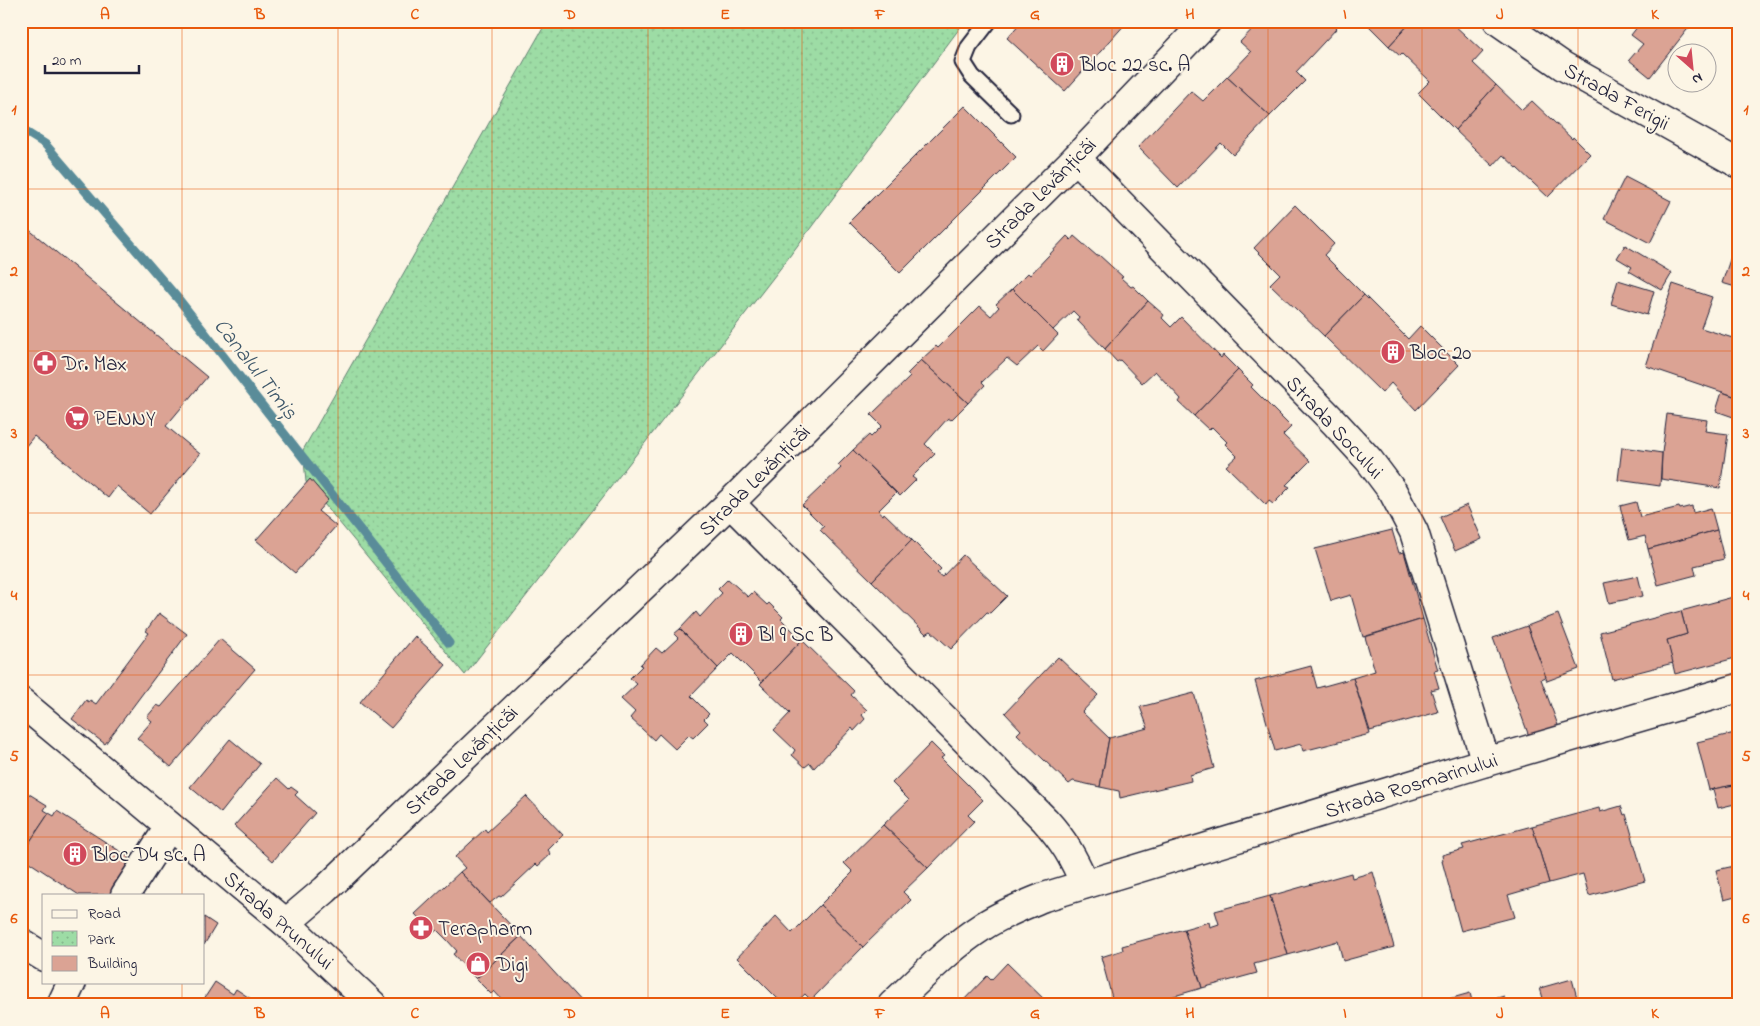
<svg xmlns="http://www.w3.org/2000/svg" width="1760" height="1026" font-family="'Indie Flower',sans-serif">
  <defs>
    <pattern id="park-dots" width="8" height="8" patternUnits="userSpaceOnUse" patternTransform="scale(1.25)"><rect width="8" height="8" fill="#9ddca5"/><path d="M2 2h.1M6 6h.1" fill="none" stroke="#87bc8f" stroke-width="1.8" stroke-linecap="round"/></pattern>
  </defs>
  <rect width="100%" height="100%" fill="#fcf5e5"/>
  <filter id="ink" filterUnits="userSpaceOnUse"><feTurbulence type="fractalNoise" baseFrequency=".02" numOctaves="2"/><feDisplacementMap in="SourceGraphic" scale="10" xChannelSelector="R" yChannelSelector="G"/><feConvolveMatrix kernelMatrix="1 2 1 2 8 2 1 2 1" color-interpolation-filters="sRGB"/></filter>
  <g filter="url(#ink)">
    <path fill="url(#park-dots)" stroke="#607f70" d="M547,21H965L783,265L465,675L306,482L303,450Z"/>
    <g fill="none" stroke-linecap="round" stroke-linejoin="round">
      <path stroke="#5a8c99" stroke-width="9" d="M21,129L45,144L180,301L449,643"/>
    </g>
    <g fill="#dba394" stroke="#22223b">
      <path d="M1022,21H1128L1065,91L1007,38Z"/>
      <path d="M1260,21H1330L1337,28L1296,72L1305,81L1270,116L1227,77L1251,52L1240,42Z"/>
      <path d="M1364,21H1412L1389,46Z"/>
      <path d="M1412,21H1450L1483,52L1473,63L1496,85L1455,130L1418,93L1430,81L1402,54L1400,56L1389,46Z"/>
      <path d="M1642,21H1694L1650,77L1629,60L1643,44L1631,35Z"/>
      <path d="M1227,77L1270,116L1233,155L1221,143L1178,188L1138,147L1191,91L1203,101Z"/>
      <path d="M1496,85L1522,110L1532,101L1572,139L1573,137L1590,154L1548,197L1503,155L1493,166L1455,130Z"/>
      <path d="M965,106L1016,157L900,273L849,222Z"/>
      <path d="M1625,177L1671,201L1650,243L1604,219Z"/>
      <path d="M1295,205L1334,244L1324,255L1364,295L1324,336L1270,284L1280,274L1254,248Z"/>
      <path d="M21,223L207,377L166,426L200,454L150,514L117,486L108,498L34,436L25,447L21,443Z"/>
      <path d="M1739,233V288L1722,283Z"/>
      <path d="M1067,236L1071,240L1074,236L1097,256L1099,255L1123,277L1121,278L1131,287L1133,286L1148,301L1105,349L1077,320L1079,317L1073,311L1053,330L1012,289L1028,273L1030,275Z"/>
      <path d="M1625,245L1672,273L1662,290L1629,271L1632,267L1617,258Z"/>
      <path d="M1618,280L1654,291L1647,315L1611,304Z"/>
      <path d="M1673,284L1712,297L1701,328L1739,340V391L1737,397L1646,366Z"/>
      <path d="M1012,289L1058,335L1043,351L1038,346L1017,366L1007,358L982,382L985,385L968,403L921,360L936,346L938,348L980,306L991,316L999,307L996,304Z"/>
      <path d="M1364,295L1408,339L1420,326L1459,365L1416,410L1391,383L1382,393L1324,336Z"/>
      <path d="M1148,301L1164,315L1162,318L1171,327L1181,317L1221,358L1223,355L1238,370L1194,416L1179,402L1181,399L1155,371L1142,383L1120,360L1117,362L1105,349Z"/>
      <path d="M921,360L968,403L951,420L948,418L925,444L935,454L912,477L916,480L900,496L853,450L869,435L871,437L882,426L871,415L910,377L907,374Z"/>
      <path d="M1238,370L1253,385L1251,387L1291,427L1283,435L1310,461L1286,485L1290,487L1273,504L1269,501L1266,505L1226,466L1237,456L1225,444L1227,442L1212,427L1209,430L1194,416Z"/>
      <path d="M1722,392L1739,398V419L1716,411Z"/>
      <path d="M1667,414L1707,420L1705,431L1728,434L1720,488L1661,479L1662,453Z"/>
      <path d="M1622,447L1662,453L1660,486L1618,480Z"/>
      <path d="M853,450L896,493L878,511L883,515L884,513L912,540L872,581L820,530L824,527L802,505L841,468L838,465Z"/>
      <path d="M310,479L328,500L318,511L336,526L295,573L256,540Z"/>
      <path d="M1636,502L1640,517L1679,507L1680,509L1692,506L1693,513L1711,508L1717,530L1648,549L1645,536L1629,540L1620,506Z"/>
      <path d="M1467,505L1482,539L1455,551L1440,517Z"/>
      <path d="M1392,530L1399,553L1404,552L1423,619L1363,637L1351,595L1331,601L1315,549Z"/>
      <path d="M1717,530L1724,559L1694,566L1696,575L1658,585L1648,549Z"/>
      <path d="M912,540L941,569L937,573L942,577L963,555L1007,596L990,613L987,612L951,649L931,631L926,634L872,581Z"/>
      <path d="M1638,576L1643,596L1609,603L1604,583Z"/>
      <path d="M728,579L748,597L753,592L767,605L769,603L783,617L781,619L802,640L762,682L733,653L718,668L680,629L696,612L700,617L722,593L718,589Z"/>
      <path d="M1733,597L1739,619V657L1675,674L1667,640L1687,634L1681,611Z"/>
      <path d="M1681,611L1687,634L1667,640L1673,663L1612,679L1600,632Z"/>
      <path d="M159,613L187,634L105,744L72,719L86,700L89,702L90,700L96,704L149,633L146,631Z"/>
      <path d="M1558,614L1579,669L1547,681L1527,626Z"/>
      <path d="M1423,619L1438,670L1434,671L1439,688L1431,690L1438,712L1370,731L1353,678L1375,671L1365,637Z"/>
      <path d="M1527,626L1546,677L1541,679L1559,728L1530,739L1493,638Z"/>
      <path d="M680,629L718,668L691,696L709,714L704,719L708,723L693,738L689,735L675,749L659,734L654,740L630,718L635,712L621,699L637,684L630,678L642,666L640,665L656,648L662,653L678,638L674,634Z"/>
      <path d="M415,636L446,665L391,728L360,702Z"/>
      <path d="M220,639L255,669L171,767L137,738L152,721L147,717L157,705L161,707Z"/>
      <path d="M802,640L854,691L851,695L867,710L862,715L865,719L854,731L852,728L814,768L810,763L805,767L792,755L795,750L774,730L790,713L760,684Z"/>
      <path d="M1058,657L1098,695L1082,712L1109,738L1100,787L1073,781L1069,784L1017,734L1021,730L1005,713Z"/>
      <path d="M1311,666L1317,688L1353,678L1370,734L1303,751L1301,744L1275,751L1255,681Z"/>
      <path d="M1194,693L1214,768L1190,775L1191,781L1120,798L1119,791L1100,787L1109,738L1148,728L1140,707Z"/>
      <path d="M1739,732V784L1709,790L1697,742Z"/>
      <path d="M230,739L260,764L221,813L190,787Z"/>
      <path d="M931,743L944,756L941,758L983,800L968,815L974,821L928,868L883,825L909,800L892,783Z"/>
      <path d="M277,778L289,789L291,787L298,792L295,795L315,813L273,861L234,826Z"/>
      <path d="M1739,784V803L1718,808L1713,789Z"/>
      <path d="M21,789L47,805L44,810L49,813L23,852L21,851Z"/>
      <path d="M526,796L563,835L548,850L551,854L538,866L536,864L501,897L499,896L490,903L460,872L465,868L455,857L485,829L487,832Z"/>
      <path d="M1621,806L1624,815L1626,814L1645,881L1589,896L1583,874L1549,883L1532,826L1599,808L1600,812Z"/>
      <path d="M57,811L129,857L126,862L132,866L113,895H79L26,860L29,856L23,852L49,813L54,816Z"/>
      <path d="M883,825L928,868L903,892L911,900L863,947L820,905L853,872L844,863Z"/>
      <path d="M1532,826L1549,883L1508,895L1515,917L1461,931L1442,861H1443L1442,855L1464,849L1462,845Z"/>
      <path d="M1739,865V896L1724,900L1716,870Z"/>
      <path d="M460,872L521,936L476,979L453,954L457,951L447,940L437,930L433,933L415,914Z"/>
      <path d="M1373,872L1394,947L1343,961L1338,941L1288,955L1270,896L1351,873L1352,878Z"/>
      <path d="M1270,896L1288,955L1254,964L1257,973L1202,988L1184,929L1209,922L1210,927L1219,924L1215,911Z"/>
      <path d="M820,905L863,947L811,1000L805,994L793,1005H784L737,958L776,916L792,933Z"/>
      <path d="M204,917L216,925L204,945Z"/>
      <path d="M1184,929L1202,988L1167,998L1169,1005H1114L1101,957L1123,950L1122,946Z"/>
      <path d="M521,936L584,1005H507L494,991L491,994L476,979Z"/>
      <path d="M1007,963L1050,1005H959L987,976L991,980Z"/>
      <path d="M1572,979L1579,1005H1545L1540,988Z"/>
      <path d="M215,982L233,994L236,989L260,1005H200Z"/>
      <path d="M1470,993L1473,1005H1427Z"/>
      <path d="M1504,996L1506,1005H1473Z"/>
    </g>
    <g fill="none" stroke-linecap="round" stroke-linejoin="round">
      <defs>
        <path id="lane" d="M989,21L969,47L963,62L972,76L1011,114"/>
        <g id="street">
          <path d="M1498,21L1563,66L1739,164"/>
          <path d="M1076,158L1336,424L1369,460L1393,492L1414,532L1486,762"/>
          <path d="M730,503L1045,820C1064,841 1073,857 1085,884"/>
          <path d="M125,895L169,827"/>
          <path d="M286,923L325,890L730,503L1076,158L1207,21"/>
          <path d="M21,943L44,957"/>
          <path d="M61,1005L72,982"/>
          <path d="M892,1005C921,978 949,948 982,927C1001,914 1023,906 1044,897L1486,762L1739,688"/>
        </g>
        <path id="secondary" d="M21,702L286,923L373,1005"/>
      </defs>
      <use href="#lane" stroke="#22223b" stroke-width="19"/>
      <use href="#street" stroke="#22223b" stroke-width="31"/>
      <use href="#secondary" stroke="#22223b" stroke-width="31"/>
      <use href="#lane" stroke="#fcf5e5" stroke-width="15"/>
      <use href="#street" stroke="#fcf5e5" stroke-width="28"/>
      <use href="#secondary" stroke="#fcf5e5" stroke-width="28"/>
    </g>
  </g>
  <path fill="none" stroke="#e8590c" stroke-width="1" stroke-opacity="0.55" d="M182,21V895M338,21V1005M492,21V1005M648,21V1005M802,21V1005M958,21V1005M1112,21V1005M1268,21V1005M1422,21V1005M1578,21V1005M21,189H1739M21,351H1739M21,513H1739M21,675H1739M21,837H1739M182,982V1005"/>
  <defs>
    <symbol id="building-disc" viewBox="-11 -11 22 22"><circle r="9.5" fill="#d1495b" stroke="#fcf5e5"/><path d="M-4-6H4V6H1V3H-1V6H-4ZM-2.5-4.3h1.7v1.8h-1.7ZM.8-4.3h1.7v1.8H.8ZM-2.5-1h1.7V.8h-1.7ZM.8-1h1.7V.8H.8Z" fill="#fff"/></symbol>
    <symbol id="pharmacy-disc" viewBox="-11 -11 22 22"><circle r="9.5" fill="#d1495b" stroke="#fcf5e5"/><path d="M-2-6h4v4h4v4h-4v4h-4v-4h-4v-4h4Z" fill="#fff"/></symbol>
    <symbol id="supermarket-disc" viewBox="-11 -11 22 22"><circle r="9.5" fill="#d1495b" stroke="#fcf5e5"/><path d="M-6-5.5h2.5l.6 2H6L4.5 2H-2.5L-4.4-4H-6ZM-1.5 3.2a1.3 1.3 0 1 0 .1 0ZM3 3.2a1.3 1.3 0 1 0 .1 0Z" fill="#fff"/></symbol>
    <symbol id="shop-disc" viewBox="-11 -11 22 22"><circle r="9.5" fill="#d1495b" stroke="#fcf5e5"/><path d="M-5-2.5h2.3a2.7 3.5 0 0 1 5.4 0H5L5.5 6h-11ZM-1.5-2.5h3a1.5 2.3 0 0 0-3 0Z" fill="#fff"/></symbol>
  </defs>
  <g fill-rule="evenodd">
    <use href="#building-disc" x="1048" y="50" width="28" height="28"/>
    <use href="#building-disc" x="1379" y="338" width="28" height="28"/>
    <use href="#pharmacy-disc" x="31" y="349" width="28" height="28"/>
    <use href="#supermarket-disc" x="63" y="404" width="28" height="28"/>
    <use href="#building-disc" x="727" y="620" width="28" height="28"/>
    <use href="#building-disc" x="61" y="840" width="28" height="28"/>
    <use href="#pharmacy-disc" x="407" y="914" width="28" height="28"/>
    <use href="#shop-disc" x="464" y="950" width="28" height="28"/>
  </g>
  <g text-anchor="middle" stroke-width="4" stroke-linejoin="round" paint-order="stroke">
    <g font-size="21" fill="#22223b" stroke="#fcf5e5" text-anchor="start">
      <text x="1080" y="71">Bloc 22 sc. A</text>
      <text x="1410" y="359">Bloc 20</text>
      <text x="62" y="370">Dr. Max</text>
      <text x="94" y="425">PENNY</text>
      <text x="758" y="641">Bl 9 Sc B</text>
      <text x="92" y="861">Bloc D4 sc. A</text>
      <text x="438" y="935">Terapharm</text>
      <text x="496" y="971">Digi</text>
    </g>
    <g font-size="21" fill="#22223b" stroke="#fcf5e5">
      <text transform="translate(1617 96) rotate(29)" y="7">Strada Ferigii</text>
      <text transform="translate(1040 193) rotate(-45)" y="7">Strada Levănțicăi</text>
      <text transform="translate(1335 427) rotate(47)" y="7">Strada Socului</text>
      <text transform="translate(754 480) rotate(-45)" y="7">Strada Levănțicăi</text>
      <text transform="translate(461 760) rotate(-44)" y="7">Strada Levănțicăi</text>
      <text transform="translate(1411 785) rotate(-17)" y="7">Strada Rosmarinului</text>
      <text transform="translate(279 920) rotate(41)" y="7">Strada Prunului</text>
    </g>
    <g font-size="22" font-style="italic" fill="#3e576a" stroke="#fcf5e5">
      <text transform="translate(257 368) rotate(52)" y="8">Canalul Timiș</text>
    </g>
  </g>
  <rect width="1760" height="1026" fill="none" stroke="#fcf5e5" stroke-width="55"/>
  <rect x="42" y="894" width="162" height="90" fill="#fcf5e5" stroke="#a5a1a1"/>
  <rect x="52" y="910" width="25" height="8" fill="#fcf5e5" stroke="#a5a1a1"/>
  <text x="88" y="918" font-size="15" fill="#22223b">Road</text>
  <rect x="52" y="931" width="25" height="15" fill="url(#park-dots)" stroke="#a5a1a1"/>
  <text x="88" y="944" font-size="15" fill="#22223b">Park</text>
  <rect x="52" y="956" width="25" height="15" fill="#dba394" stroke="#a5a1a1"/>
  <text x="88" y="968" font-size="15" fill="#22223b">Building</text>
  <g transform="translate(1692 68) rotate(153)"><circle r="24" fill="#fcf5e5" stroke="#a5a1a1"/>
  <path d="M0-4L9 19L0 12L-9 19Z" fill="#d1495b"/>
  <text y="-8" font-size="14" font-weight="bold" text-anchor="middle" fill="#22223b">N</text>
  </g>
  <path d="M45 65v8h94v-8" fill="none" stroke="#22223b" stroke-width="2.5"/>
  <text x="52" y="65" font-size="15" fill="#22223b" stroke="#fcf5e5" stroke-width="4" paint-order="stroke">20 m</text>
  <rect x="28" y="28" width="1704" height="970" fill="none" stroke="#e8590c" stroke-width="2"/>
  <g font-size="16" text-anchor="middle" font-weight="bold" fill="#e8590c">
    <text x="105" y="19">A</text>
    <text x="260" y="19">B</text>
    <text x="415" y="19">C</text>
    <text x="570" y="19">D</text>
    <text x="725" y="19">E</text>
    <text x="880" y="19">F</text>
    <text x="1035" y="19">G</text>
    <text x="1190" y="19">H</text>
    <text x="1345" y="19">I</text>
    <text x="1500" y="19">J</text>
    <text x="1655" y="19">K</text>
    <text x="14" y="114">1</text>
    <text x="1746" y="114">1</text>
    <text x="14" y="276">2</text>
    <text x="1746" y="276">2</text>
    <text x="14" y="438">3</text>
    <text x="1746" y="438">3</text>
    <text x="14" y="600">4</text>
    <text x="1746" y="600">4</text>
    <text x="14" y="761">5</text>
    <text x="1746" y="761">5</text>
    <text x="14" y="923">6</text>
    <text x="1746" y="923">6</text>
    <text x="105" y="1018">A</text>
    <text x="260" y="1018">B</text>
    <text x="415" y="1018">C</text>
    <text x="570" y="1018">D</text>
    <text x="725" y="1018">E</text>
    <text x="880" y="1018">F</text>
    <text x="1035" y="1018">G</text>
    <text x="1190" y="1018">H</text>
    <text x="1345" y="1018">I</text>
    <text x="1500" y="1018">J</text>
    <text x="1655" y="1018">K</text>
  </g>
</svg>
